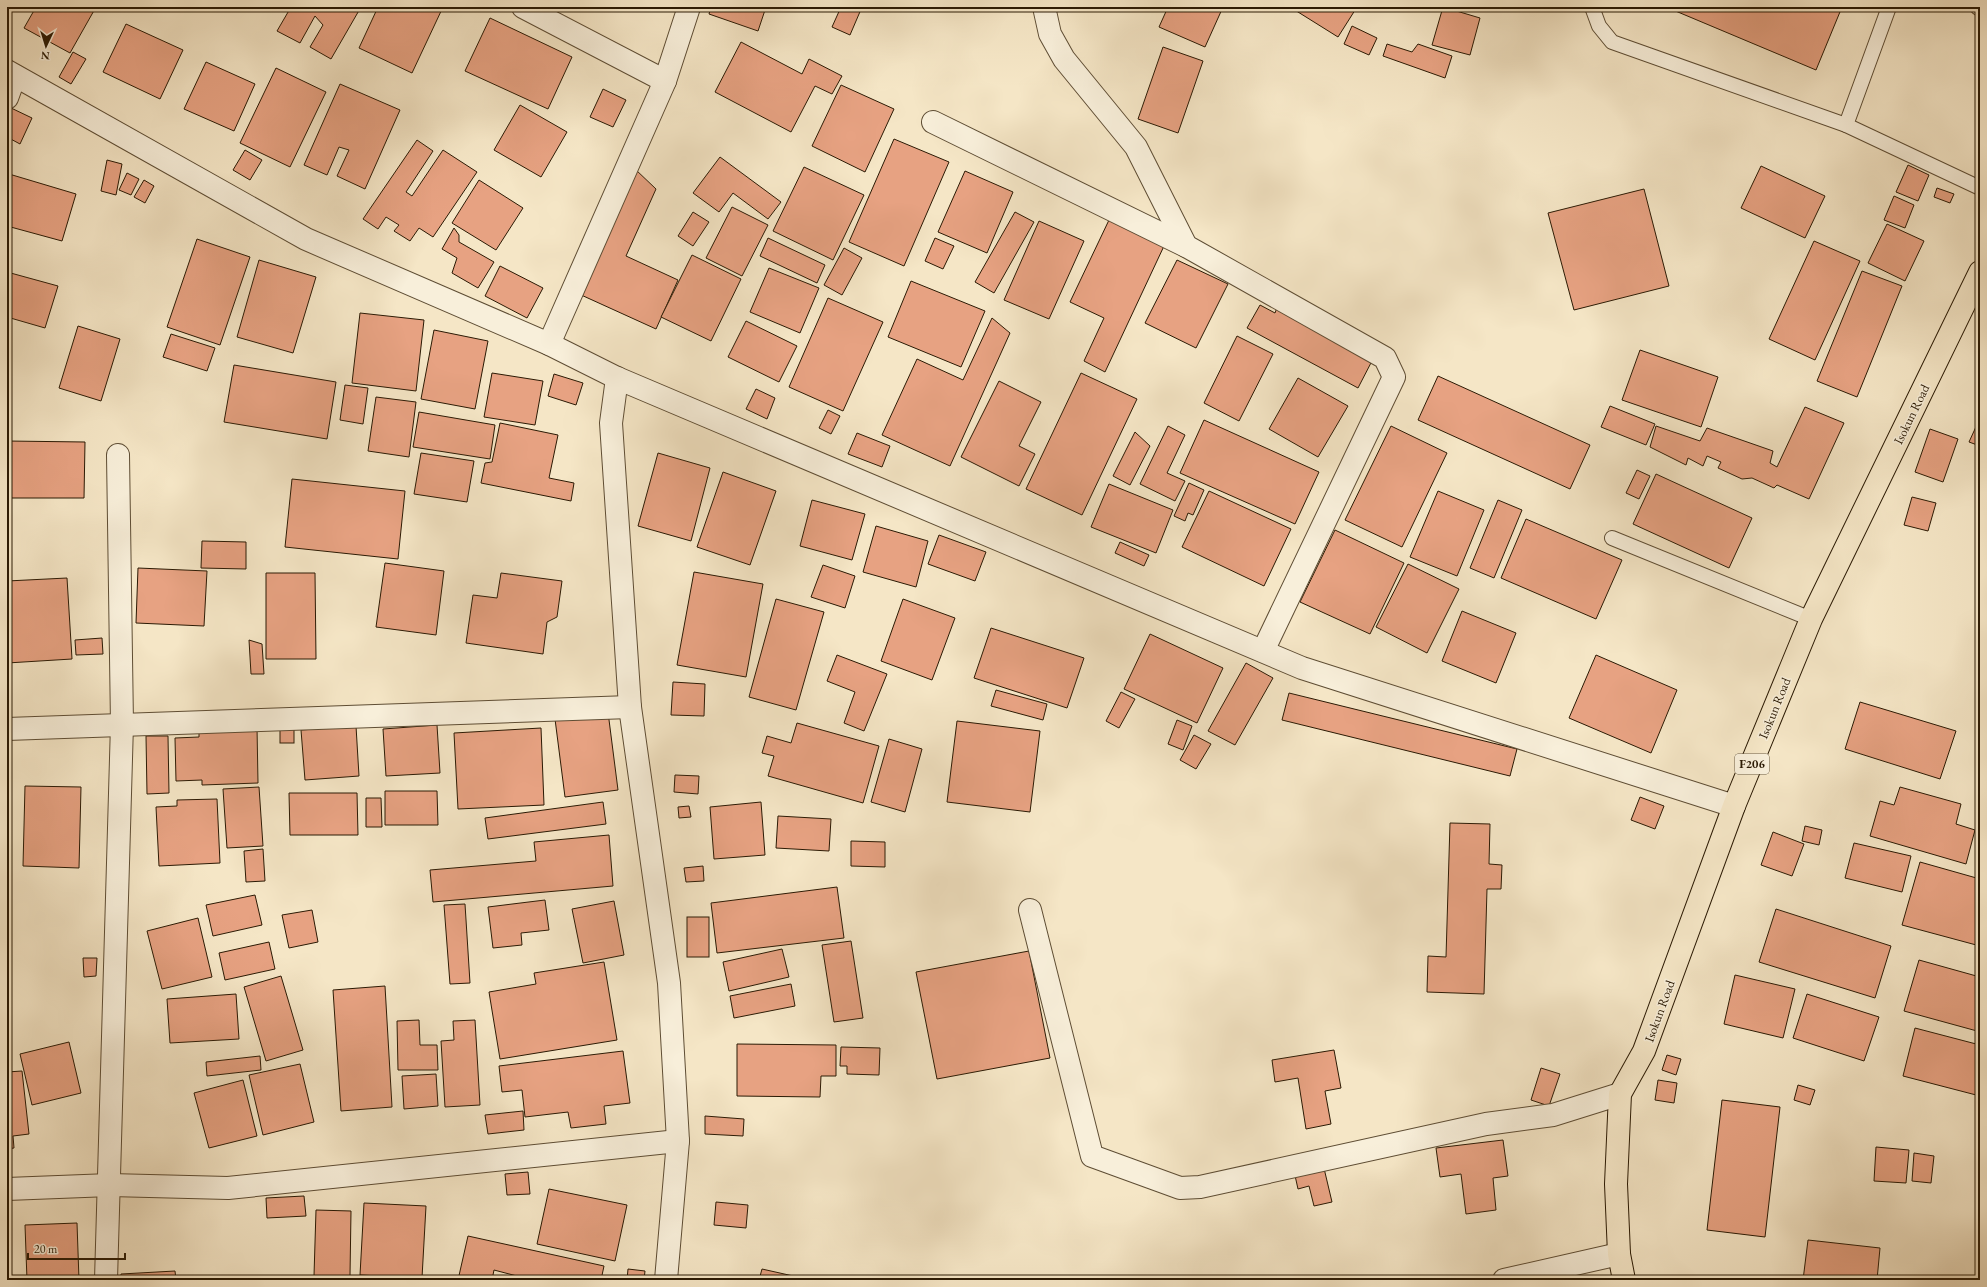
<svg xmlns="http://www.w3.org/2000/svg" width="1987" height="1287" font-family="'EB Garamond',serif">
  <rect width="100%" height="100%" fill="#f5e6c6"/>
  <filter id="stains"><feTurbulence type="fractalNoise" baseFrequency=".005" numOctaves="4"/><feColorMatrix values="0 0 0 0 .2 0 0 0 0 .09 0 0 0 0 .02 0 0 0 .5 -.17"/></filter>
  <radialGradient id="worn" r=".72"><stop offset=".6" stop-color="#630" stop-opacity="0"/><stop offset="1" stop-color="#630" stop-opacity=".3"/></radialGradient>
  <g fill="#e7a282" stroke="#2b1a04">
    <path d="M36,7H96L70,53L24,28Z"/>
    <path d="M291,7H361L331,59L310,47L323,25L315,16L300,43L277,31Z"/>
    <path d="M378,7H443L412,73L359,48Z"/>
    <path d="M711,7H766L758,31L709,14Z"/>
    <path d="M841,7H862L850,35L832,27Z"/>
    <path d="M1168,7H1223L1205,47L1159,27Z"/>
    <path d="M1290,7H1357L1338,37Z"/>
    <path d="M1443,7L1480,18L1470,55L1432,45Z"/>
    <path d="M1666,7H1842L1816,70Z"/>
    <path d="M490,18L572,57L548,109L465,71Z"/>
    <path d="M126,24L183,50L160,99L103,72Z"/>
    <path d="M1352,26L1377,38L1369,55L1344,44Z"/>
    <path d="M741,42L802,74L809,59L842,76L832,94L815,86L791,132L715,92Z"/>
    <path d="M1387,44L1412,52L1418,44L1452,56L1445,78L1383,56Z"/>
    <path d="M1163,47L1203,61L1178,133L1138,119Z"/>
    <path d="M73,52L86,59L71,84L59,77Z"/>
    <path d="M206,62L255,84L234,131L184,109Z"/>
    <path d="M276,68L326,92L290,167L240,143Z"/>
    <path d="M340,84L400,110L365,189L337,176L349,150L339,147L327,175L304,165Z"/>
    <path d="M841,85L894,109L865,172L812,146Z"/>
    <path d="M603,89L626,100L613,127L590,117Z"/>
    <path d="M520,105L567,132L541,177L494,150Z"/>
    <path d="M9,107L32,118L20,144L7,137V110Z"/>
    <path d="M894,139L949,162L904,266L849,242Z"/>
    <path d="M417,140L433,151L406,192L412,196L443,150L477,172L433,237L419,228L410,241L394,231L399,225L386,217L378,229L363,219Z"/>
    <path d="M245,150L262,160L250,180L233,170Z"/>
    <path d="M720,157L781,202L768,219L733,193L719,212L693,193Z"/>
    <path d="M107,160L122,164L116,195L101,191Z"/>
    <path d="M1908,165L1929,175L1918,201L1896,192Z"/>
    <path d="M1761,166L1825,196L1805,238L1741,208Z"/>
    <path d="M804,167L864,195L833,260L773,231Z"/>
    <path d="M635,169L656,189L626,256L678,280L656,329L579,294Z"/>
    <path d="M965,171L1013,192L987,253L938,232Z"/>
    <path d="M127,173L139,179L131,195L119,190Z"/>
    <path d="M9,174L76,194L62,241L7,226V182Z"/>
    <path d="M144,180L154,186L145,203L134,197Z"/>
    <path d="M479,180L523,208L496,250L452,223Z"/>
    <path d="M1937,188L1954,194L1950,203L1934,197Z"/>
    <path d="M1644,189L1669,286L1574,310L1548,213Z"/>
    <path d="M1894,196L1914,205L1905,228L1884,220Z"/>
    <path d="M732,207L768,225L742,276L706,258Z"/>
    <path d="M693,212L709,222L693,246L678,236Z"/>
    <path d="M1015,212L1034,222L994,293L975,282Z"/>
    <path d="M1109,220L1164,246L1105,372L1084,361L1104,318L1070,302Z"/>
    <path d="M1039,221L1084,241L1049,319L1004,300Z"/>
    <path d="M1887,224L1924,241L1905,281L1868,263Z"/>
    <path d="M454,228L459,235V242L494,262L478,288L452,273L457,258L442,249Z"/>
    <path d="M768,238L825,265L817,283L760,256Z"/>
    <path d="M935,238L954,246L943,269L925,261Z"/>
    <path d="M197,239L250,257L220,345L167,327Z"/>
    <path d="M1814,241L1860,261L1815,360L1769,339Z"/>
    <path d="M844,248L862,258L842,295L824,285Z"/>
    <path d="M692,255L741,279L711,341L661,317Z"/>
    <path d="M259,260L316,277L293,353L237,337Z"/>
    <path d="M1177,260L1228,284L1196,348L1145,323Z"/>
    <path d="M500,266L543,288L527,318L485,296Z"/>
    <path d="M769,268L819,288L800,333L750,312Z"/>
    <path d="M1862,271L1902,286L1857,397L1817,381Z"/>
    <path d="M7,272L58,286L45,328L7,317Z"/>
    <path d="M911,281L985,311L961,367L888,337Z"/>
    <path d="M828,298L883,322L843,411L789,387Z"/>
    <path d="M1260,305L1275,313L1278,305L1374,357L1358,388L1247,328Z"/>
    <path d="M360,313L424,320L416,391L352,383Z"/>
    <path d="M992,318L1010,333L950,466L882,435L917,359L963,380Z"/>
    <path d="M746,321L797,346L779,382L728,357Z"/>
    <path d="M78,326L120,339L101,401L59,388Z"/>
    <path d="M434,330L488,341L475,409L421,399Z"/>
    <path d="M171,334L215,348L207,371L163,357Z"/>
    <path d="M1237,336L1273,354L1239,421L1204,403Z"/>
    <path d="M1640,350L1718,377L1701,427L1622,400Z"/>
    <path d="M234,365L336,382L327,439L224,422Z"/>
    <path d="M492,373L543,381L535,425L484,417Z"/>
    <path d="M1081,373L1137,399L1082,515L1026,489Z"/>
    <path d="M554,374L583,383L576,405L548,396Z"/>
    <path d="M1438,376L1590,445L1570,489L1418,420Z"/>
    <path d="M1298,378L1348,406L1318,457L1269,429Z"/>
    <path d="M999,381L1041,402L1019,446L1035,454L1019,486L961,457Z"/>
    <path d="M345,385L368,388L363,424L340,420Z"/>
    <path d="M756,389L775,398L767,419L746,409Z"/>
    <path d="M376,397L416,402L409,457L368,451Z"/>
    <path d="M1610,406L1655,424L1646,445L1601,427Z"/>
    <path d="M1805,407L1844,423L1809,499L1777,485L1774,488L1752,478L1742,479L1718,468L1721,462L1707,456L1703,466L1688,458L1686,465L1650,447L1656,426L1700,441L1707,428L1773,451L1770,463L1777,467Z"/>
    <path d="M828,410L840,416L831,434L819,428Z"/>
    <path d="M419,412L495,425L490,459L413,447Z"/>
    <path d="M1980,418V446L1969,442Z"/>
    <path d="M1204,420L1319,472L1295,524L1180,473Z"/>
    <path d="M500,423L558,435L549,478L574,483L571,501L481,483L485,463L492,462Z"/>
    <path d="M1168,426L1185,435L1167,473L1185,481L1175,501L1140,484Z"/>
    <path d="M1391,426L1447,453L1402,547L1345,520Z"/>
    <path d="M1930,429L1958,439L1943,482L1915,472Z"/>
    <path d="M1135,432L1150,446L1130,485L1113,476Z"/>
    <path d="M857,433L890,446L882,467L848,454Z"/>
    <path d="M7,441L85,442L84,498H7Z"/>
    <path d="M421,453L474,461L467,502L414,494Z"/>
    <path d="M658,453L710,468L691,541L638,526Z"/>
    <path d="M1637,470L1650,476L1639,499L1626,493Z"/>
    <path d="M723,472L776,491L750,565L697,547Z"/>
    <path d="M1656,474L1752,518L1729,568L1633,524Z"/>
    <path d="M292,479L405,491L398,559L285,547Z"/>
    <path d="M1189,483L1204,490L1193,515L1188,513L1185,521L1174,516Z"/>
    <path d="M1109,484L1173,510L1156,553L1091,527Z"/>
    <path d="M1209,491L1291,529L1264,586L1182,547Z"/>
    <path d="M1438,491L1484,510L1457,576L1410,557Z"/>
    <path d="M1912,497L1936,503L1928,531L1904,525Z"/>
    <path d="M812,500L865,514L852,560L800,546Z"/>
    <path d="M1498,500L1522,510L1494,578L1470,568Z"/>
    <path d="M1526,519L1622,560L1596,619L1501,578Z"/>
    <path d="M876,526L928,541L916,587L863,572Z"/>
    <path d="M1335,530L1404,563L1370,634L1300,602Z"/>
    <path d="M939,535L986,552L975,581L928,564Z"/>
    <path d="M202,541L246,542V569L201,568Z"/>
    <path d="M1120,542L1149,555L1144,566L1115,553Z"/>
    <path d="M385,563L444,571L436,635L376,627Z"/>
    <path d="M1408,564L1459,589L1427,653L1376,627Z"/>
    <path d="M823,565L855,576L845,608L811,597Z"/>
    <path d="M138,568L207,571L204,626L136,623Z"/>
    <path d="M694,572L763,584L746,677L677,665Z"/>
    <path d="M266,573H315L316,659H266Z"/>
    <path d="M501,573L562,581L557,617L547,622L543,654L466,643L473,595L497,598Z"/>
    <path d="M67,578L72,659L7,663V581Z"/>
    <path d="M776,599L824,612L796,710L749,697Z"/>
    <path d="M903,599L955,618L932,680L881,661Z"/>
    <path d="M1462,611L1516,633L1496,683L1442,661Z"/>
    <path d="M991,628L1084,658L1067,708L974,678Z"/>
    <path d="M1150,634L1223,668L1197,723L1124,689Z"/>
    <path d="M102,638L103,654L76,655L75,640Z"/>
    <path d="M249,640L262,644L264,674H251Z"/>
    <path d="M837,655L887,674L864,731L844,723L855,692L827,681Z"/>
    <path d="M1596,655L1677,690L1651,753L1569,718Z"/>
    <path d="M1246,663L1273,678L1235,745L1208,731Z"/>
    <path d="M673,682L705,684L704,716L671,715Z"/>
    <path d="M996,690L1047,704L1043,720L991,706Z"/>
    <path d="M1121,692L1135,699L1119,728L1106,721Z"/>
    <path d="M1289,693L1517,749L1510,776L1282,720Z"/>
    <path d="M1860,702L1956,731L1940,779L1845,749Z"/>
    <path d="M608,712L618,790L565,797L555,719Z"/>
    <path d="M1177,720L1192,726L1183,750L1168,744Z"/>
    <path d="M957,721L1040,731L1030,812L947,802Z"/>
    <path d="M797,723L879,746L863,803L768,776L774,756L762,753L767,736L791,743Z"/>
    <path d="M437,725L440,773L386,776L383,729Z"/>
    <rect x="280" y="726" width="14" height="17"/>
    <path d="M356,726L359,776L305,780L301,730Z"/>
    <path d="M257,727L258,783L202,785V780L176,781L175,738L199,737V729Z"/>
    <path d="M541,728L544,805L458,809L454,733Z"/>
    <path d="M1194,735L1211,744L1196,769L1180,760Z"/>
    <path d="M146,736H168L169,793L147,794Z"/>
    <path d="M889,739L922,749L905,812L871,802Z"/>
    <path d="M675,775L699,776L698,794L674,792Z"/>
    <path d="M25,786L81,787L79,868L23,866Z"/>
    <path d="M259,787L263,846L227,848L223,789Z"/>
    <path d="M1900,787L1961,804L1956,824L1975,830L1966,864L1870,836L1880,801L1894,805Z"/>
    <path d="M385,791H437L438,825H385Z"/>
    <path d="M289,793H357L358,835H290Z"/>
    <path d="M1640,797L1664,806L1655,829L1631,820Z"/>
    <path d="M366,798H381L382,827H366Z"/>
    <path d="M217,799L220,863L159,866L156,807L177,806V800Z"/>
    <path d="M603,802L606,824L488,839L485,818Z"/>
    <path d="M761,802L765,855L714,859L710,807Z"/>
    <path d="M689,806L691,817L679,818L678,807Z"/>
    <path d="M778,816L831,819L829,851L776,848Z"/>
    <path d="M1450,823L1490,824L1489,864L1502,865L1501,889H1487L1484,994L1427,992L1428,956L1446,957Z"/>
    <path d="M1805,826L1822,830L1819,845L1802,841Z"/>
    <path d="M1773,832L1804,844L1792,876L1761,865Z"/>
    <path d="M609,835L613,886L433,902L430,870L536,861L534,842Z"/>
    <path d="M851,841L885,842V867L851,866Z"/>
    <path d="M1854,843L1911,856L1902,892L1845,878Z"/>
    <path d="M263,849L265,881L246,882L244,851Z"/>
    <path d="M1920,862L1980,879V946L1902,925Z"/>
    <path d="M703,866L704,881L686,882L684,868Z"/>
    <path d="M837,887L844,938L717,953L711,903Z"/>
    <path d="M255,895L262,925L213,936L206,905Z"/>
    <path d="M545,900L549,930L521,933L522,945L493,948L488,907Z"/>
    <path d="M614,901L624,955L583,963L572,909Z"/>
    <path d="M465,904L470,983L450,984L444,905Z"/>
    <path d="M1776,909L1891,946L1875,998L1759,962Z"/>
    <path d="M312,910L318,942L289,948L282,915Z"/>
    <rect x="687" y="917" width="22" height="40"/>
    <path d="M198,918L212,977L162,989L147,931Z"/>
    <path d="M851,941L863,1018L834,1022L822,945Z"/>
    <path d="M269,942L275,969L225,980L219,953Z"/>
    <path d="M782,949L789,977L729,991L723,962Z"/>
    <path d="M1029,951L1050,1058L937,1079L916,972Z"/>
    <path d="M83,958H97L96,976L84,977Z"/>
    <path d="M1919,960L1980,977V1022L1977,1031L1904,1011Z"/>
    <path d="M604,962L617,1040L500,1059L489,992L536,984L534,973Z"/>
    <path d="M1735,975L1795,989L1783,1038L1724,1024Z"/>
    <path d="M281,976L303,1050L266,1061L244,987Z"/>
    <path d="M791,984L795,1006L734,1018L730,996Z"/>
    <path d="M385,986L392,1107L341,1111L333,990Z"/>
    <path d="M236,994L239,1039L170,1043L167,999Z"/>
    <path d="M1807,994L1879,1017L1864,1061L1793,1038Z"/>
    <path d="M419,1020L420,1045H437L438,1070H398L397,1021Z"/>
    <path d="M475,1020L480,1105L445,1107L441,1041L454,1040L453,1021Z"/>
    <path d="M1915,1028L1980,1045V1096L1903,1076Z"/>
    <path d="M69,1042L81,1093L32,1105L20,1054Z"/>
    <path d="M737,1044L836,1045V1076H821L820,1097L737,1096Z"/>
    <path d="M841,1047L880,1048L879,1075L847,1074V1066H840Z"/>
    <path d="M1334,1050L1341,1088L1325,1091L1331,1124L1306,1129L1298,1078L1275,1082L1272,1060Z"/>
    <path d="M623,1051L630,1103L604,1106L606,1124L571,1128L568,1112L525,1117L522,1090L502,1092L499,1066Z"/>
    <path d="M1667,1055L1681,1059L1676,1075L1662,1070Z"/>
    <path d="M260,1056L261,1070L207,1076L206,1062Z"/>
    <path d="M300,1064L314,1122L263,1135L249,1075Z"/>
    <path d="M1541,1068L1560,1074L1549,1106L1531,1100Z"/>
    <path d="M22,1071L29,1134L13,1136L14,1148L7,1149V1072Z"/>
    <path d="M436,1074L438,1106L404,1109L402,1076Z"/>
    <path d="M243,1080L257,1136L209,1148L194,1093Z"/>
    <path d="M1658,1080L1677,1083L1674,1103L1655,1100Z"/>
    <path d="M1798,1085L1815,1090L1810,1105L1794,1100Z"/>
    <path d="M1722,1100L1780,1107L1765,1237L1707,1230Z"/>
    <path d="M523,1111L524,1130L488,1134L485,1115Z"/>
    <path d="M705,1116L744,1119L743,1136L705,1134Z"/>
    <path d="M1503,1140L1508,1176L1493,1178L1496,1210L1466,1214L1461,1174L1440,1177L1436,1148Z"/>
    <path d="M1876,1147L1909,1150L1906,1183L1874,1181Z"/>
    <path d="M1914,1153L1934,1156L1931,1183L1912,1181Z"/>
    <path d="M1323,1164L1332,1202L1314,1206L1309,1186L1298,1189L1294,1171Z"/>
    <path d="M528,1172L530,1194L507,1195L505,1174Z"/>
    <path d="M549,1189L627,1205L615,1261L537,1244Z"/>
    <path d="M304,1196L306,1216L267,1218L266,1198Z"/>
    <path d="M716,1202L748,1205L746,1228L714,1225Z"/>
    <path d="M364,1203L426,1206L422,1278L360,1275Z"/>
    <path d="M316,1210L351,1211L350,1276H314Z"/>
    <path d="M77,1223L79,1280H27L25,1225Z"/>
    <path d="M468,1236L604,1266L601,1280H532L494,1270L492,1280H458Z"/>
    <path d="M1808,1240L1880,1248L1877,1280H1803Z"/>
    <path d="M628,1269L645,1271L644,1280H627Z"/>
    <path d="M762,1269L811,1280H759Z"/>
    <path d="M175,1271L176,1280H121V1274Z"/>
  </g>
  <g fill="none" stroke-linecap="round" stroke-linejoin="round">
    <defs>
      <g id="service">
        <path d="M1592,7L1599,26L1612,42L1846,125L1980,188"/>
        <path d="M1977,7L1980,9"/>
        <path d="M1846,125L1889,7"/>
        <path d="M1612,538L1811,619"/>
      </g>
      <g id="minor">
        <path d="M523,7L665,81"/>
        <path d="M1044,7L1050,34L1064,59L1136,147L1186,246L1385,358L1394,377L1263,651"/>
        <path d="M7,71L306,239L549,344L617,378L1302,668L1734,806"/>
        <path d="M7,98L15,76"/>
        <path d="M933,122L1186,246"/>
        <path d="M549,344L665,81L689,7"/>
        <path d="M617,378L611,423L630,707L669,983L678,1141L666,1280"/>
        <path d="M7,729L630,707"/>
        <path d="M1030,910L1092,1156L1180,1188L1200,1187L1486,1124L1553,1115L1620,1094"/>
        <path d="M7,1189L110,1185L228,1188L678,1141"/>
        <path d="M106,1280L122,724L118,455"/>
        <path d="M1504,1280L1619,1254"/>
      </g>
      <path id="primary" d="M1624,1280L1619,1254L1616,1184L1620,1094L1644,1051L1734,806L1811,619L1980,272"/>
    </defs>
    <use href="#service" stroke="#5e4d34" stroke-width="16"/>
    <use href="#minor" stroke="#5e4d34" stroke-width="24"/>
    <use href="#primary" stroke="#2b1a04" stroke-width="24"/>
    <use href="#service" stroke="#f8efda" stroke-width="14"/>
    <use href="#minor" stroke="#f8efda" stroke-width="22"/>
    <use href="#primary" stroke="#f5e6c6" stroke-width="22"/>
  </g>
  <g text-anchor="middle" stroke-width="3" stroke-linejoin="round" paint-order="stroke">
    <rect fill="#f8efda" stroke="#685a44" stroke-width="1" x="1735" y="754" width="34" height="20" rx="3"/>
    <g font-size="12" font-weight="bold" fill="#2b1a04">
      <text x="1752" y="768">F206</text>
    </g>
    <g font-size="13" fill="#2b1a04" stroke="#f8efda">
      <text transform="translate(1911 414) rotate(-64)" y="5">Isokun Road</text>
      <text transform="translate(1774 708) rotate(-68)" y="5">Isokun Road</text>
      <text transform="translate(1659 1011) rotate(-70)" y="5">Isokun Road</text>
    </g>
  </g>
  <rect width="1987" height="1287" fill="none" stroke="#f5e6c6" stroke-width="24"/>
  <rect x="8" y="8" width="1971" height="1271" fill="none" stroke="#2b1a04" stroke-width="2"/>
  <rect x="12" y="12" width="1963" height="1263" fill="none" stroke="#2b1a04"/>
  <g transform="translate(46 46) rotate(184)" stroke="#f8efda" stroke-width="3" paint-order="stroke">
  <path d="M0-3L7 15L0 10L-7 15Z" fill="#2b1a04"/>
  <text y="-6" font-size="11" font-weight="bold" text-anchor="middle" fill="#2b1a04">N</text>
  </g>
  <path d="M28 1253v6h97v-6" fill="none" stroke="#2b1a04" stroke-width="2"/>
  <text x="34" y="1253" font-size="12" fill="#2b1a04" stroke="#f8efda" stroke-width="3" paint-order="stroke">20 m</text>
  <rect width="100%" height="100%" filter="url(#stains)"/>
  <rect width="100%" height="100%" fill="url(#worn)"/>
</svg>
